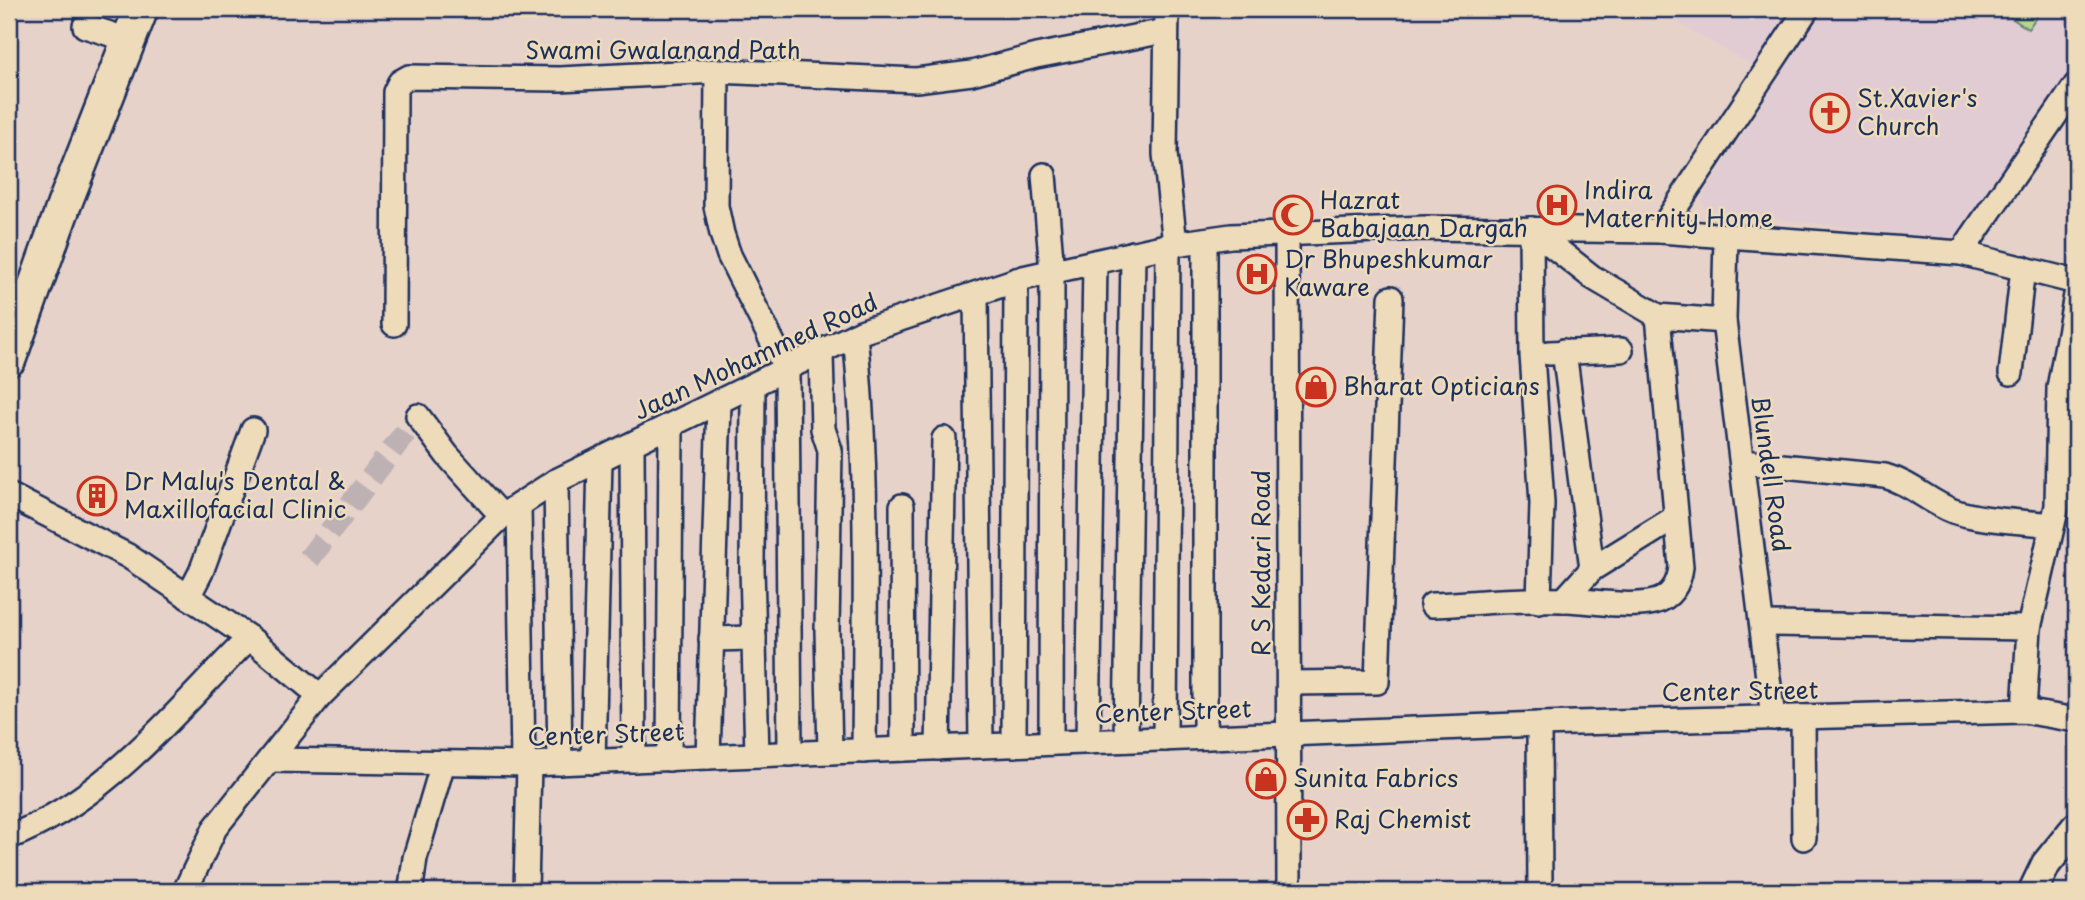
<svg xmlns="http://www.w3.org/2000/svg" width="2085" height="900" font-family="'Playpen Sans',sans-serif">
  <rect width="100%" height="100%" fill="#e6d2c9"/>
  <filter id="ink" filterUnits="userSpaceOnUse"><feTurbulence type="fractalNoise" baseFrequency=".0143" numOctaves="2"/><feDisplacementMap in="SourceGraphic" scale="14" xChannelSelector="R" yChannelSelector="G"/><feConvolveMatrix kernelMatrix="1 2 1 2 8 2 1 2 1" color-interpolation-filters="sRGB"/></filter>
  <g filter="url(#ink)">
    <g fill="#e1ccd4">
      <path d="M1653,9H1795L1756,67Z"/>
      <path d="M1823,9H2076V69L1956,241L1707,210L1701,199Z"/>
    </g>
    <path fill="#b6d68f" stroke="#688276" stroke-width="2" d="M1998,9H2042L2028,29Z"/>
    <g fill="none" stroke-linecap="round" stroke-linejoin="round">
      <path stroke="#bdb1b4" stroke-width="23" stroke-dasharray="23 11" stroke-linecap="butt" d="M309,559L418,416"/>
      <defs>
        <g id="minor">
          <path d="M1167,9L1165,154L1175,244"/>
          <path d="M85,26L129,40"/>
          <path d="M717,71L716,206L722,234L729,255L787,371L790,754"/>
          <path d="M1044,175L1052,271L1051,743"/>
          <path d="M1531,229L1532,355L1542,503L1539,601"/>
          <path d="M1531,229L1592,277L1658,316L1724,321"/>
          <path d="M1660,231L1807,9"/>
          <path d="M1287,235L1289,891"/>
          <path d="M1726,237L1724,321L1773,718"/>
          <path d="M1961,253L2076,85"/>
          <path d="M976,294L981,746"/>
          <path d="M394,324L395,92L400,82L409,77L560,79L717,71L916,80L972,73L1036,56L1165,31"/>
          <path d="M855,335C869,473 865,612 864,751"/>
          <path d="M1564,351L1592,569"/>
          <path d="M821,353L823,429L830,450L827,631L830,752"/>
          <path d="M1549,353L1621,350"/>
          <path d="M2011,373L2023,268"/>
          <path d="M753,387L752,568L757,755"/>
          <path d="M418,416L447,455L502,516"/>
          <path d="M632,445L634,760"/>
          <path d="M1742,462L1885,476C1913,484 1927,501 1953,511C1983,521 2021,521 2052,525"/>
          <path d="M556,481L560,763"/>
          <path d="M9,495L128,556L251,639L320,696"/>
          <path d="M519,505L523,764"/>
          <path d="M902,506L903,749"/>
          <path d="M188,597L201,572L253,430"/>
          <path d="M1564,600L1592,569L1676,517"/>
          <path d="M1432,605C1477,603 1523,598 1567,600C1594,601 1627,608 1654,602C1671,598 1679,584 1681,567L1658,316"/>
          <path d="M1764,624L2029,628"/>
          <path d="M711,639L754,638"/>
          <path d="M1289,683L1377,682L1391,298"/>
          <path d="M2024,711L2029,628L2057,506L2059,388L2076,295"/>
          <path d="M1803,717L1804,838"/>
          <path d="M1539,724L1540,891"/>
          <path d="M1205,737V240"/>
          <path d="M1165,739L1168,246"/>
          <path d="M1126,740L1133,253"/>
          <path d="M1088,742L1095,262"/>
          <path d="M1014,745L1016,280"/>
          <path d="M938,748L944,439"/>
          <path d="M708,757L719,403"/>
          <path d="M669,759L671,426"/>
          <path d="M270,760L529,764L1539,724L2024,711L2076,720"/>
          <path d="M593,762L600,460"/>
          <path d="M9,837C107,800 176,710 249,638"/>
          <path d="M411,887L415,858L443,763"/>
          <path d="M185,891L215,828L320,696L502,516L556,481L861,332L1023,278L1175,244L1231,236L1425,228L1660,231L1961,253L2076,282"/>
          <path d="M526,891L529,764"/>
        </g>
        <path id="tertiary" d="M2033,891L2046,864L2076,827"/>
        <path id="secondary" d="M9,359L64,205L141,9"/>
      </defs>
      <use href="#minor" stroke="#1b2f5e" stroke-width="28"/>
      <use href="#tertiary" stroke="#1b2f5e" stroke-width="33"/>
      <use href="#secondary" stroke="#1b2f5e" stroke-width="38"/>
      <use href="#minor" stroke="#eedbb9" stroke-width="23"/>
      <use href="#tertiary" stroke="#eedbb9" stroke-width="28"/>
      <use href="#secondary" stroke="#eedbb9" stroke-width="33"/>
    </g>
  </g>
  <defs>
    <symbol id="church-ring" viewBox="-11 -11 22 22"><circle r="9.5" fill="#eedbb9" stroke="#c8321e" stroke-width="1.5"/><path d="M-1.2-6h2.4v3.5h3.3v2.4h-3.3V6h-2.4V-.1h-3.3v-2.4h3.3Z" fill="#c8321e"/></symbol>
    <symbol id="hospital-ring" viewBox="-11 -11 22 22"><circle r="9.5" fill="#eedbb9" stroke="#c8321e" stroke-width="1.5"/><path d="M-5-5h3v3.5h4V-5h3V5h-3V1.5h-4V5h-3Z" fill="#c8321e"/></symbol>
    <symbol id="mosque-ring" viewBox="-11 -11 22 22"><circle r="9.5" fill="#eedbb9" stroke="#c8321e" stroke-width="1.5"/><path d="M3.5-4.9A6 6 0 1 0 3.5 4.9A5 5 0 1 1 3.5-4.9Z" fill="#c8321e"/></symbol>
    <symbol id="shop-ring" viewBox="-11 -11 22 22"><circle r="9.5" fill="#eedbb9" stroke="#c8321e" stroke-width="1.5"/><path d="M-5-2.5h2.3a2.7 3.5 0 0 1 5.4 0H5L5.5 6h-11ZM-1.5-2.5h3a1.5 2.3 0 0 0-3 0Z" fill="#c8321e"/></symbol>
    <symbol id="building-ring" viewBox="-11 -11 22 22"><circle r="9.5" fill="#eedbb9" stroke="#c8321e" stroke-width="1.5"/><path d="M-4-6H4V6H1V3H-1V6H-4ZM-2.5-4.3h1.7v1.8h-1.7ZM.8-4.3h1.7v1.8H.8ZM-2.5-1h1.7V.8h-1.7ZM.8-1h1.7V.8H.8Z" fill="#c8321e"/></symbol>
    <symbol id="pharmacy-ring" viewBox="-11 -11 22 22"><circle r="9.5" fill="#eedbb9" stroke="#c8321e" stroke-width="1.5"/><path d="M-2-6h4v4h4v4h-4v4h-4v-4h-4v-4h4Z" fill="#c8321e"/></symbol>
  </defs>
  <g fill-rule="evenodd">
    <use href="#church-ring" x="1808" y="91" width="44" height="44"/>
    <use href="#hospital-ring" x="1535" y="183" width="44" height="44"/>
    <use href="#mosque-ring" x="1271" y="193" width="44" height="44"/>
    <use href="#hospital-ring" x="1235" y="252" width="44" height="44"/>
    <use href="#shop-ring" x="1294" y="365" width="44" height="44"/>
    <use href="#building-ring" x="75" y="474" width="44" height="44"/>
    <use href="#shop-ring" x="1244" y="757" width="44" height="44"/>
    <use href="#pharmacy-ring" x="1285" y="798" width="44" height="44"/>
  </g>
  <g text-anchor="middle" stroke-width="5" stroke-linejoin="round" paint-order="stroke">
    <g font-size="24" fill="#1b2f5e" stroke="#eedbb9">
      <text x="663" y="59">Swami Gwalanand Path</text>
      <text transform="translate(756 357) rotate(-25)" y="8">Jaan Mohammed Road</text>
      <text transform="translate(1770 474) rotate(82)" y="8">Blundell Road</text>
      <text transform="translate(1262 563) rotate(-90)" y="8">R S Kedari Road</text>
      <text transform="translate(1740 692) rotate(-1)" y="8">Center Street</text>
      <text transform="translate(1173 712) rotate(-2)" y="8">Center Street</text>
      <text transform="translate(606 735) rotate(-2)" y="8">Center Street</text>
    </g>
    <g font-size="24" fill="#1b2f5e" stroke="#eedbb9" text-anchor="start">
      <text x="1857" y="107">St.Xavier's<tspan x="1857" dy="28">Church</tspan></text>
      <text x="1584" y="199">Indira<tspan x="1584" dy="28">Maternity Home</tspan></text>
      <text x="1320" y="209">Hazrat<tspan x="1320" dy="28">Babajaan Dargah</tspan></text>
      <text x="1284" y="268">Dr Bhupeshkumar<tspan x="1284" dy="28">Kaware</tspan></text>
      <text x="1343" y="395">Bharat Opticians</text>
      <text x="124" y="490">Dr Malu's Dental &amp;<tspan x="124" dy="28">Maxillofacial Clinic</tspan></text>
      <text x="1293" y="787">Sunita Fabrics</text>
      <text x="1334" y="828">Raj Chemist</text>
    </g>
  </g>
  <rect width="2085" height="900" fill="none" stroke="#eedbb9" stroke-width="35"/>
  <rect x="18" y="18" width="2050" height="865" fill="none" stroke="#1b2f5e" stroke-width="2.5" filter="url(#ink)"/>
</svg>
